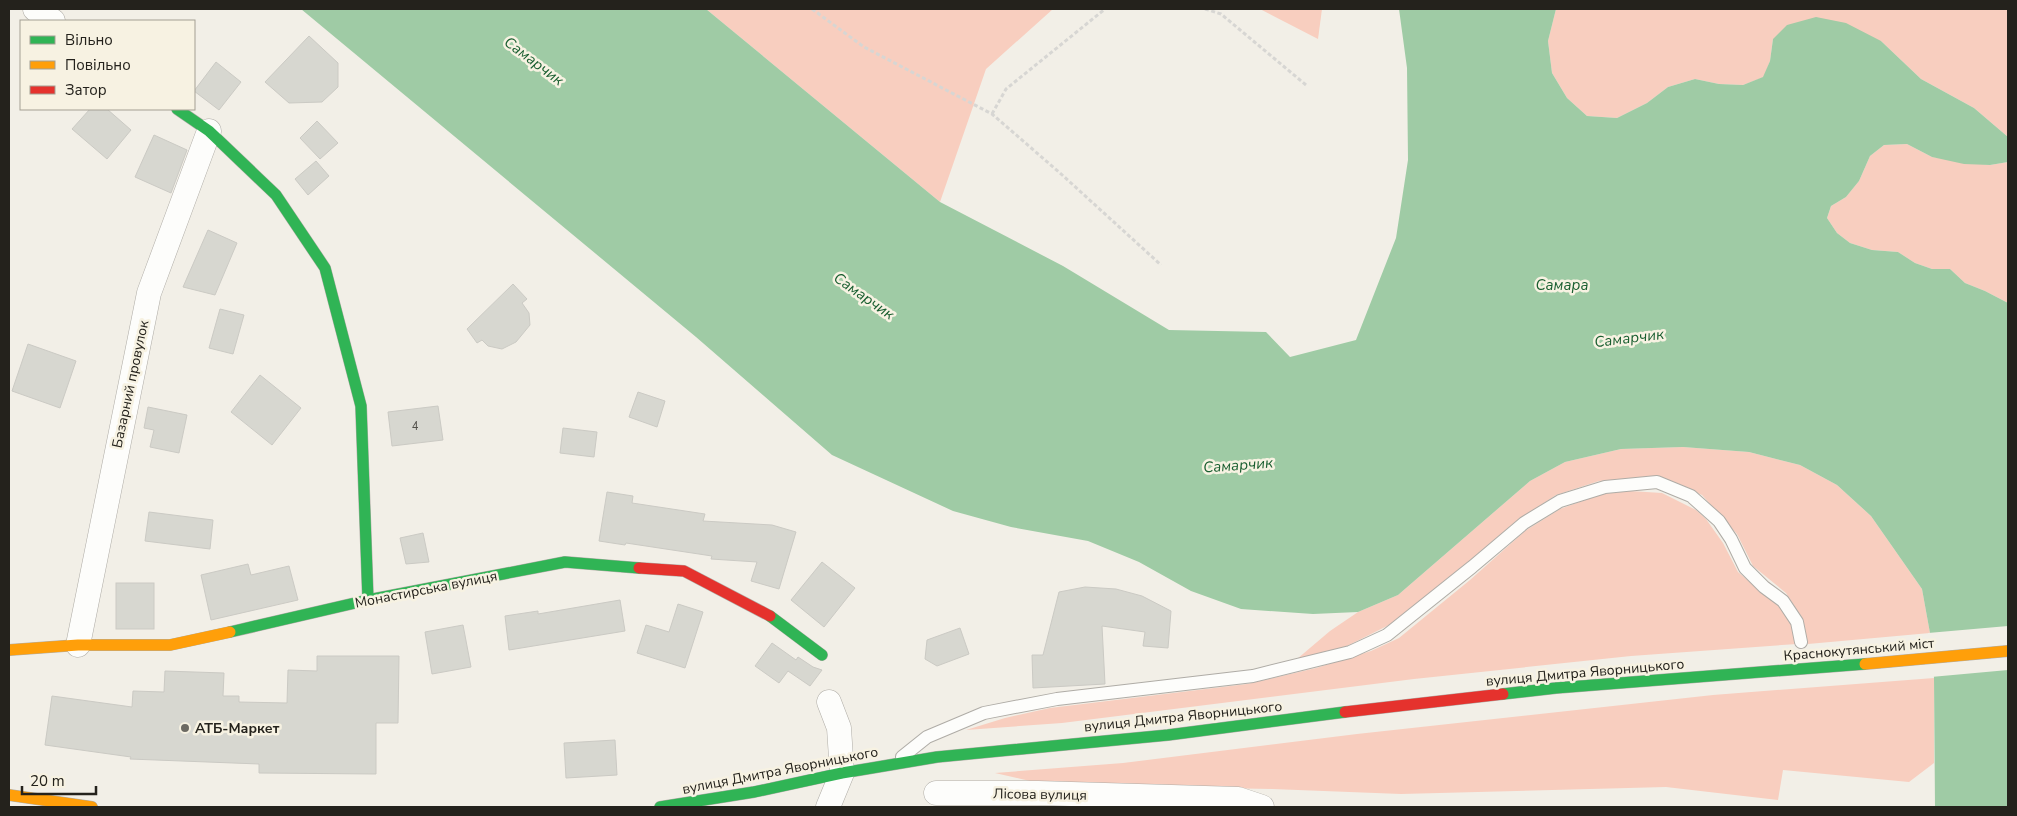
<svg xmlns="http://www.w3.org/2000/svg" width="2017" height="816" font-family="'Nunito Sans',sans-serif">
  <rect width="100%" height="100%" fill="#f2efe7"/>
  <g fill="#f8cebf">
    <path d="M706,9H1053L986,69L940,202Z"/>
    <path d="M1260,9H1322L1318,39Z"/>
    <path d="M1556,9H2008V137L1974,108L1921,79L1881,41L1773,39L1770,61L1764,77L1743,85L1719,84L1695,79L1668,87L1647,103L1617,118L1587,116L1567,98L1552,73L1548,41Z"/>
    <path d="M1907,144L1932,157L1990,165L2008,162V303L1985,291L1965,283L1950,269H1932L1915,263L1898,252L1872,250L1850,243L1837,233L1827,218L1831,206L1846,197L1859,181L1870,156L1884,145Z"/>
    <path d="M1683,447L1749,452L1800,465L1837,485L1871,516L1922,589L1930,633L1808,644L1803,619L1786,593L1753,566L1737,534L1702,495L1660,477L1599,481L1556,495L1515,522L1448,579L1391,624L1345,647L1297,659L1330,631L1358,612L1398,595L1530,481L1565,462L1621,449Z"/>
    <path d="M1630,491L1662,493L1696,510L1706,519L1723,543L1738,572L1783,610L1792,625L1797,644L1631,656L1414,679L1062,723L966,730L1005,718L1050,708L1247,684L1316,668L1371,651L1399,638L1470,580L1525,531L1560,509L1602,494Z"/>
    <path d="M1934,678V763L1909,782L1783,770L1778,800L1666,787L1401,794L1272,789L1047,785L995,773L1123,763L1357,734L1713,695Z"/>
  </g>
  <path fill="#9fcba5" d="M301,9H706L940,202L1063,266L1169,330L1266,332L1290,357L1356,340L1396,238L1408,160L1407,68L1399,9H1556L1548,41L1552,73L1567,98L1587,116L1617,118L1647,103L1668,87L1695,79L1719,84L1743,85L1763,77L1770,61L1773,39L1787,25L1816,17L1846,23L1881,41L1921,79L1974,108L2008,137V162L1990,165L1964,164L1932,157L1907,144L1884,145L1870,156L1859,181L1846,197L1831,206L1827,218L1837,233L1850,243L1872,250L1898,252L1915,263L1932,269H1950L1965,283L1985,291L2008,303V807H1935L1934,678L1930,633L1922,589L1871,516L1837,485L1800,465L1749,452L1683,447L1621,449L1565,462L1530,481L1398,595L1358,612L1313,614L1241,609L1191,591L1139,562L1088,541L1011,527L953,511L832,455L696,337Z"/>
  <path fill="#f2efe7" d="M2008,626V670L1931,677L1928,633Z"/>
  <g fill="#d7d7d0" stroke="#cbcac4">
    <path d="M309,36L338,63V87L322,102L289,103L265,82Z"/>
    <path d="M216,62L241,82L219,110L194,91Z"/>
    <path d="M90,109H107L131,130L107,159L72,129Z"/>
    <path d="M317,121L338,143L320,159L300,138Z"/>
    <path d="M154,135L187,150L171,193L135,177Z"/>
    <path d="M316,161L329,176L308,195L295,179Z"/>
    <path d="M208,230L237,243L215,295L183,287Z"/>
    <path d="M513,284L527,299L522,303L529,313L530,325L516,342L502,349L488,346L482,340L477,343L467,329Z"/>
    <path d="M220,309L244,315L233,354L209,348Z"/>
    <path d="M28,344L76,361L60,408L12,391Z"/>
    <path d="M260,375L301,408L272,445L231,412Z"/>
    <path d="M638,392L665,401L657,427L629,417Z"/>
    <path d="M438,406L443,440L392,446L388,412Z"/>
    <path d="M148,407L187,415L179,453L150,447L154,430L144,428Z"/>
    <path d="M563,428L597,432L594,457L560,453Z"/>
    <path d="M607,492L633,496L632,503L705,514L703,521L772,525L796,532L779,589L751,581L757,562L711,559L712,556L626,543L625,545L599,541Z"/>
    <path d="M149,512L213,520L210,549L145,541Z"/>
    <path d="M423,533L429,562L406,564L400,538Z"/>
    <path d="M822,562L855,588L824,627L791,600Z"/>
    <path d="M248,564L251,575L289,566L298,600L211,620L201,575Z"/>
    <rect x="116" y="583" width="38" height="46"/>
    <path d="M1085,587L1116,589L1142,596L1171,611L1168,648L1143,646L1145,632L1102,626L1105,684L1033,688L1032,655H1043L1059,592Z"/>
    <path d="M620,600L625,631L509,650L505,616L538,611V614Z"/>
    <path d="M678,604L703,612L685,668L637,653L646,625L669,632Z"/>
    <path d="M463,625L471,667L432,674L425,632Z"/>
    <path d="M960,628L969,654L937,666L925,659L927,640Z"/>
    <path d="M772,643L796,660L798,657L813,667L822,670L810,686L788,671L779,683L755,666Z"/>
    <path d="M317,656H399L398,723H376V774L259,773V764L130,759L131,757L45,745L52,696L132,707L133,691L164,692L165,671L224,673L223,696H239V702L287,703L288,670L317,671Z"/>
    <path d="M615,740L617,775L566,778L564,743Z"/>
  </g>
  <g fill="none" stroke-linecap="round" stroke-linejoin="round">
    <defs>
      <path id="lane" d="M902,757L927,737L984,713L1057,699L1253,676L1350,652L1387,635L1472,567L1524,523L1560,501L1605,487L1657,482L1691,496L1719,521L1731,539L1745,568L1764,587L1783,601L1797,622L1801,642"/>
      <g id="street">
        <path d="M35,9L53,21"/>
        <path d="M78,645L149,293L209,131"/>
        <path d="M936,793H1038L1238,799L1262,807"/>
        <path d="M828,807L842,773L839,728L829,702"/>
      </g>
      <g id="fast">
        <path d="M177,109L209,131L276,195L325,268L361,406L368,600"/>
        <path d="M770,616L822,655"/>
        <path d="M230,632L368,600L565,562L639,568"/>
        <path d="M1503,694L1556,688L1865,664"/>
        <path d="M660,807L754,792L842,773L937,757L1168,735L1345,712"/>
      </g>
      <g id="slow">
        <path d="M9,650L78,645H170L230,632"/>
        <path d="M1865,664L2008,651"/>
        <path d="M9,795L92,807"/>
      </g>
      <g id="jam">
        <path d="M639,568L684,571L770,616"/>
        <path d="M1345,712L1503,694"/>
      </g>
    </defs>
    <use href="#lane" stroke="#afaca6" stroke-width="14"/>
    <use href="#street" stroke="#afaca6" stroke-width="25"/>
    <use href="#fast" stroke="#afaca6" stroke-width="12"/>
    <use href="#slow" stroke="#afaca6" stroke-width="12"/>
    <use href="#jam" stroke="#afaca6" stroke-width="12"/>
    <g stroke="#d7d6d3" stroke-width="3" stroke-dasharray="4 2.5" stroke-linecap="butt">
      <path d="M812,9L864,47L992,114L1060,173L1161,265"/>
      <path d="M1205,9L1221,14L1306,85"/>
      <path d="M992,114L1006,89L1105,9"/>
    </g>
    <use href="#lane" stroke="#fdfdfb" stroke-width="12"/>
    <use href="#street" stroke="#fdfdfb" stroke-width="24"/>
    <use href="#fast" stroke="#30b455" stroke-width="11"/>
    <use href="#slow" stroke="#ff9f0a" stroke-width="11"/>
    <use href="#jam" stroke="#e5322d" stroke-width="11"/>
  </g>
  <circle fill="#6c6a63" stroke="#f7f2e2" stroke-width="2" cx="185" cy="728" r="5"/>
  <g text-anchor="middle" stroke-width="5" stroke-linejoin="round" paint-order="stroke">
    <g font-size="11" fill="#52504a">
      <text x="415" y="430">4</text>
    </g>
    <g font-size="14" fill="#24221c" stroke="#f7f2e2">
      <text transform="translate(130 384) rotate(-78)" y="5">Базарний провулок</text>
      <text transform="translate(426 589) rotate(-11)" y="5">Монастирська вулиця</text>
      <text transform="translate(1859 649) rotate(-5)" y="5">Краснокутянський міст</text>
      <text transform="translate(1585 672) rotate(-5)" y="5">вулиця Дмитра Яворницького</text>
      <text transform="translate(1183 716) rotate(-6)" y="5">вулиця Дмитра Яворницького</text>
      <text transform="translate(780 770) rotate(-11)" y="5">вулиця Дмитра Яворницького</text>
      <text transform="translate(1040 794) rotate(1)" y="5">Лісова вулиця</text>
    </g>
    <g font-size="14" font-weight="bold" fill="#24221c" stroke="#f7f2e2" text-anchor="start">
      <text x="195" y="733">АТБ-Маркет</text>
    </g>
    <g font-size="15" font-style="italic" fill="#185e2f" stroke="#f7f2e2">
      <text transform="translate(534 61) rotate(37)" y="5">Самарчик</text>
      <text x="1562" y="290">Самара</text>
      <text transform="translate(864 296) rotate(35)" y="5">Самарчик</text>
      <text transform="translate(1629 338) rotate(-7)" y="5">Самарчик</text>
      <text transform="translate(1238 465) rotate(-4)" y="5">Самарчик</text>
    </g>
  </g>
  <rect width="2017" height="816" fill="none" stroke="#24221c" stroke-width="20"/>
  <rect x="20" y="20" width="175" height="90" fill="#f7f2e2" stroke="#a39f93"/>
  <rect x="30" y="36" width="25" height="8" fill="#30b455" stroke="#a39f93"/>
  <text x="65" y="45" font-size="15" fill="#24221c">Вільно</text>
  <rect x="30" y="61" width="25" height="8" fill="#ff9f0a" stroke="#a39f93"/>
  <text x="65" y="70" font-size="15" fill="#24221c">Повільно</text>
  <rect x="30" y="86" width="25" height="8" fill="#e5322d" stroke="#a39f93"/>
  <text x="65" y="95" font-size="15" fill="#24221c">Затор</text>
  <path d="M22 786v8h74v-8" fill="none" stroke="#24221c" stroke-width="2.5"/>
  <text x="30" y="786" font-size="15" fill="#24221c" stroke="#f7f2e2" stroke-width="4" paint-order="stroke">20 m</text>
</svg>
